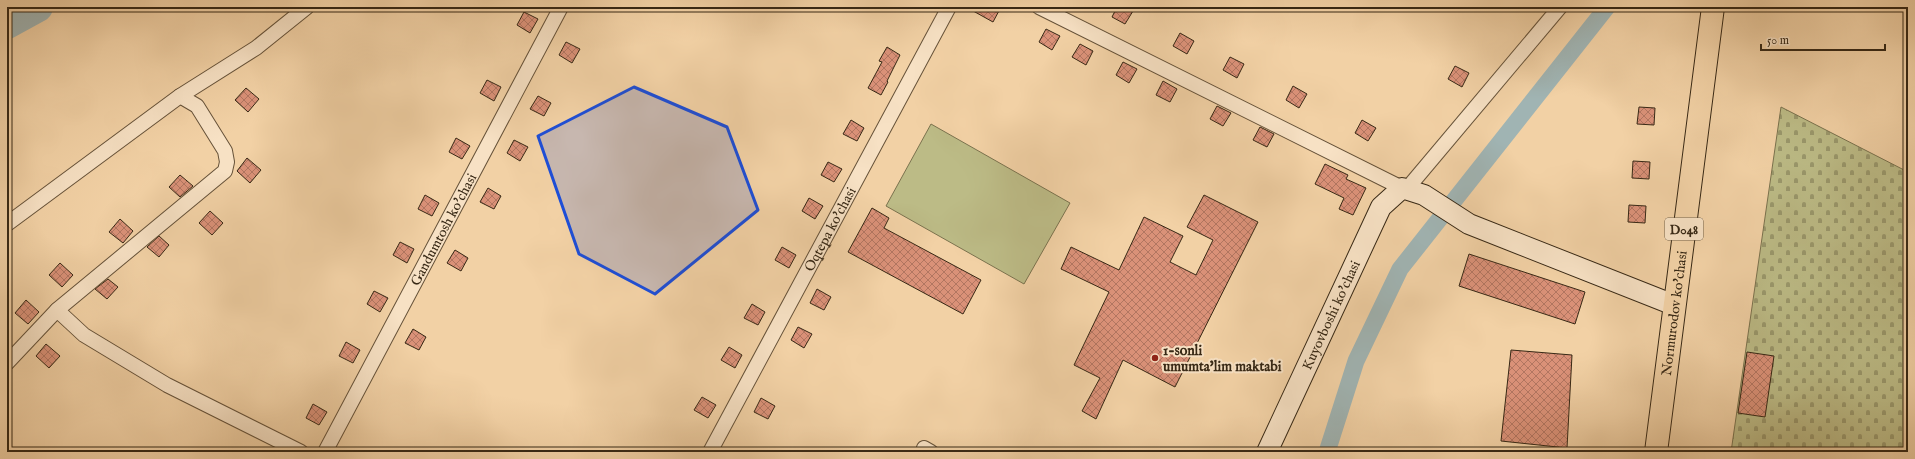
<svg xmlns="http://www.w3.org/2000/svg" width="1915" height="459" font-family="'IM FELL English',serif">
  <defs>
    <pattern id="cemetery-stones" width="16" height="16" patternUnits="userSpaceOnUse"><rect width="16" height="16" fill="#bcbb86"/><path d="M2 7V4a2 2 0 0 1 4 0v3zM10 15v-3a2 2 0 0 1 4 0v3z" fill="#9a986c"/></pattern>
    <pattern id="building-cross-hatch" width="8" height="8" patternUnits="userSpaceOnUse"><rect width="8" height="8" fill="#da9178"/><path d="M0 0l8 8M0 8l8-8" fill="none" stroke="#b27661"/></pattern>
  </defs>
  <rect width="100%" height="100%" fill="#f2d1a5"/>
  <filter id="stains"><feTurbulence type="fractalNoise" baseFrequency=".005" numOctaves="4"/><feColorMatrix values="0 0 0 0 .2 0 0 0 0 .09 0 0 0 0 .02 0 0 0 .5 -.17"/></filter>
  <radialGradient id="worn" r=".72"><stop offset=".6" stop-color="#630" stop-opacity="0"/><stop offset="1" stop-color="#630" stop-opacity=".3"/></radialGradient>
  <path fill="#bcbb86" stroke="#7a724e" d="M931,124L1070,203L1024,284L886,206Z"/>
  <path fill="url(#cemetery-stones)" stroke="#7a724e" d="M1781,107L1908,172V452H1731Z"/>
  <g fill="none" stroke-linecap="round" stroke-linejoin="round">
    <path stroke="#a0b4b3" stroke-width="17" d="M1327,452L1356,361L1400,269L1607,7"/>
    <path stroke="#a0b4b3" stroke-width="30" d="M7,24L38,7"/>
  </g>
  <g fill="url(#building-cross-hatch)" stroke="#372815">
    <path d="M966,7H1001L993,22Z"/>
    <path d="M1117,7H1126L1133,11L1125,24L1112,17Z"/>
    <path d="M524,12L538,19L530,33L517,25Z"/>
    <path d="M1046,29L1060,36L1052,50L1039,42Z"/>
    <path d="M1180,33L1194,41L1187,54L1173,46Z"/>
    <path d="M566,42L580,49L572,63L559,55Z"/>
    <path d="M1080,44L1093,51L1086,65L1072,57Z"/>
    <path d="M887,47L900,55L887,81L888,82L881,95L868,88L882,62L879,61Z"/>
    <path d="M1230,57L1244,64L1237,78L1223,70Z"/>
    <path d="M1123,62L1137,69L1129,83L1116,75Z"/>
    <path d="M1455,66L1469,73L1462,87L1448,79Z"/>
    <path d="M487,80L501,87L494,101L480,93Z"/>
    <path d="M1163,81L1177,89L1170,102L1156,95Z"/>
    <path d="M1293,86L1307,94L1299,108L1286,100Z"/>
    <path d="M246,88L259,99L248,112L235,100Z"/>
    <path d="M538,96L551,103L544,116L530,109Z"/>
    <path d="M1217,106L1231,113L1223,126L1210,119Z"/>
    <path d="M1639,107L1655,108L1654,125L1637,124Z"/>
    <path d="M851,120L864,128L857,141L843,134Z"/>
    <path d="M1362,120L1376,128L1368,141L1355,133Z"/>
    <path d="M1260,127L1274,134L1267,147L1253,140Z"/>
    <path d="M456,138L470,146L462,159L449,152Z"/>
    <path d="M514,140L528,147L520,161L507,153Z"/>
    <path d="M247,158L261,170L250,183L237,171Z"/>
    <path d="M1633,161L1650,162L1649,179L1632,178Z"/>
    <path d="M828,162L842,169L834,182L821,175Z"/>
    <path d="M1325,164L1348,175L1346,179L1366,188L1353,215L1339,209L1344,198L1315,184Z"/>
    <path d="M180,175L193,186L180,197L169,187Z"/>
    <path d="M488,188L501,196L494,209L480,202Z"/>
    <path d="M425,195L439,203L432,216L418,209Z"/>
    <path d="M1204,195L1258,222L1175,387L1123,360L1096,419L1082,411L1100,378L1074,365L1109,292L1061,269L1071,247L1119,270L1144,217L1183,236L1170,262L1196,275L1213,240L1187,227Z"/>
    <path d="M809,198L823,206L815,219L802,211Z"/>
    <path d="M1629,205L1646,206L1645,223L1628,222Z"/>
    <path d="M872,208L889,218L884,228L981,280L963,314L848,252Z"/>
    <path d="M210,211L223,223L212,235L199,223Z"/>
    <path d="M120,219L133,231L123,243L109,232Z"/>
    <path d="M159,236L169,245L159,257L147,247Z"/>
    <path d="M400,242L414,249L407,263L393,255Z"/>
    <path d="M782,247L796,255L789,268L775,260Z"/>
    <path d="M455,250L468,258L461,271L447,263Z"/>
    <path d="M1469,254L1585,292L1575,324L1459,286Z"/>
    <path d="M60,263L73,275L62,287L49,275Z"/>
    <path d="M108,279L118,287L107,299L95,289Z"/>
    <path d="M817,289L831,297L824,310L810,303Z"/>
    <path d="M374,291L388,298L380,312L367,304Z"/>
    <path d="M26,300L39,312L28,324L15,313Z"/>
    <path d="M752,304L765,312L758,325L744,318Z"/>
    <path d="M798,327L812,334L804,348L791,340Z"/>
    <path d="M413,329L426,337L419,350L405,343Z"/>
    <path d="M346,342L360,350L353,363L339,356Z"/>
    <path d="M46,344L60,356L49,368L36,356Z"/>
    <path d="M729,347L742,355L735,368L721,360Z"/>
    <path d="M1511,350L1572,355L1567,448L1501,441Z"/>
    <path d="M1747,352L1774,356L1765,417L1738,413Z"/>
    <path d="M702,397L716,405L708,418L694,410Z"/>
    <path d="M761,398L775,406L768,419L754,412Z"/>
    <path d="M313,404L327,412L319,425L306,418Z"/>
  </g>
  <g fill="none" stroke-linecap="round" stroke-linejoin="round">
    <defs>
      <g id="street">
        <path d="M1039,7L1402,188"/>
        <path d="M1406,190L1560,7"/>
        <path d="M7,224L180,96L256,48L307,7"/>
        <path d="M57,310L225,171L227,162L225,151L197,106L180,96"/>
        <path d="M7,363L57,310L84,335L167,385L301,452"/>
        <path d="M924,448L931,452"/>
        <path id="s1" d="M325,452L561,7"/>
        <path id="s2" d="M710,452L949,7"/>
      </g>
      <g id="secondary">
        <path id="s3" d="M1267,452L1381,207L1402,188L1424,195L1469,224L1674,305"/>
      </g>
      <g id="primary">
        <path id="s4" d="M1656,452L1713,7"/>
      </g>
    </defs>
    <use href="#street" stroke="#665239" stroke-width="16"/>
    <use href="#secondary" stroke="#372815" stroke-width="22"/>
    <use href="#primary" stroke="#372815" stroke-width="24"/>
    <use href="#street" stroke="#f7e1c4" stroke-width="14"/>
    <use href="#secondary" stroke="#f7e1c4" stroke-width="20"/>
    <use href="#primary" stroke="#f2d1a5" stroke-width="22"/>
  </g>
  <path fill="#1d4ed8" fill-opacity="0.2" stroke="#1d4ed8" stroke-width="3" stroke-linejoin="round" d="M634,87L727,127L758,210L655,294L579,254L538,136Z"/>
  <circle fill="#8f2418" stroke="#f7e1c4" stroke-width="1.5" cx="1155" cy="358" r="4"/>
  <g text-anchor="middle" stroke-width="4" stroke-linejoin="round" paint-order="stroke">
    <rect fill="#f7e1c4" stroke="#71604a" stroke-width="1" x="1665" y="218" width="38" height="22" rx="3"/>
    <g font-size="13" font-weight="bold" fill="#372815">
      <text x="1684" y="234">D048</text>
    </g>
    <g font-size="14" fill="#372815" stroke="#f7e1c4">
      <text dy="5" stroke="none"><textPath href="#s1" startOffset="252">Gandumtosh ko'chasi</textPath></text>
      <text dy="5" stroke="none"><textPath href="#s2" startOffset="253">Oqtepa ko'chasi</textPath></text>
      <text dy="5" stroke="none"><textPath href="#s4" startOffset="140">Normurodov ko'chasi</textPath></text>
      <text dy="5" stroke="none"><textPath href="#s3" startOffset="151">Kuyovboshi ko'chasi</textPath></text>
    </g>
    <g font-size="14" font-weight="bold" fill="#372815" stroke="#f7e1c4" text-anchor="start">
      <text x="1163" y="355">1-sonli<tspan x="1163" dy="16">umumta'lim maktabi</tspan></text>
    </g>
  </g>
  <rect width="1915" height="459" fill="none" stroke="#f2d1a5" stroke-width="24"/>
  <rect x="8" y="8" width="1899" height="443" fill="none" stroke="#372815" stroke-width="2"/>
  <rect x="12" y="12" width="1891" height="435" fill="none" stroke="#372815"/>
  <path d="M1761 44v6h124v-6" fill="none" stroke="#372815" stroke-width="2"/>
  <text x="1767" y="44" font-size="12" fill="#372815" stroke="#f7e1c4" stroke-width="3" paint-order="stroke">50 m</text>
  <rect width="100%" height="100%" filter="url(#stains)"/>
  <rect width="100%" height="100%" fill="url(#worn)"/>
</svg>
